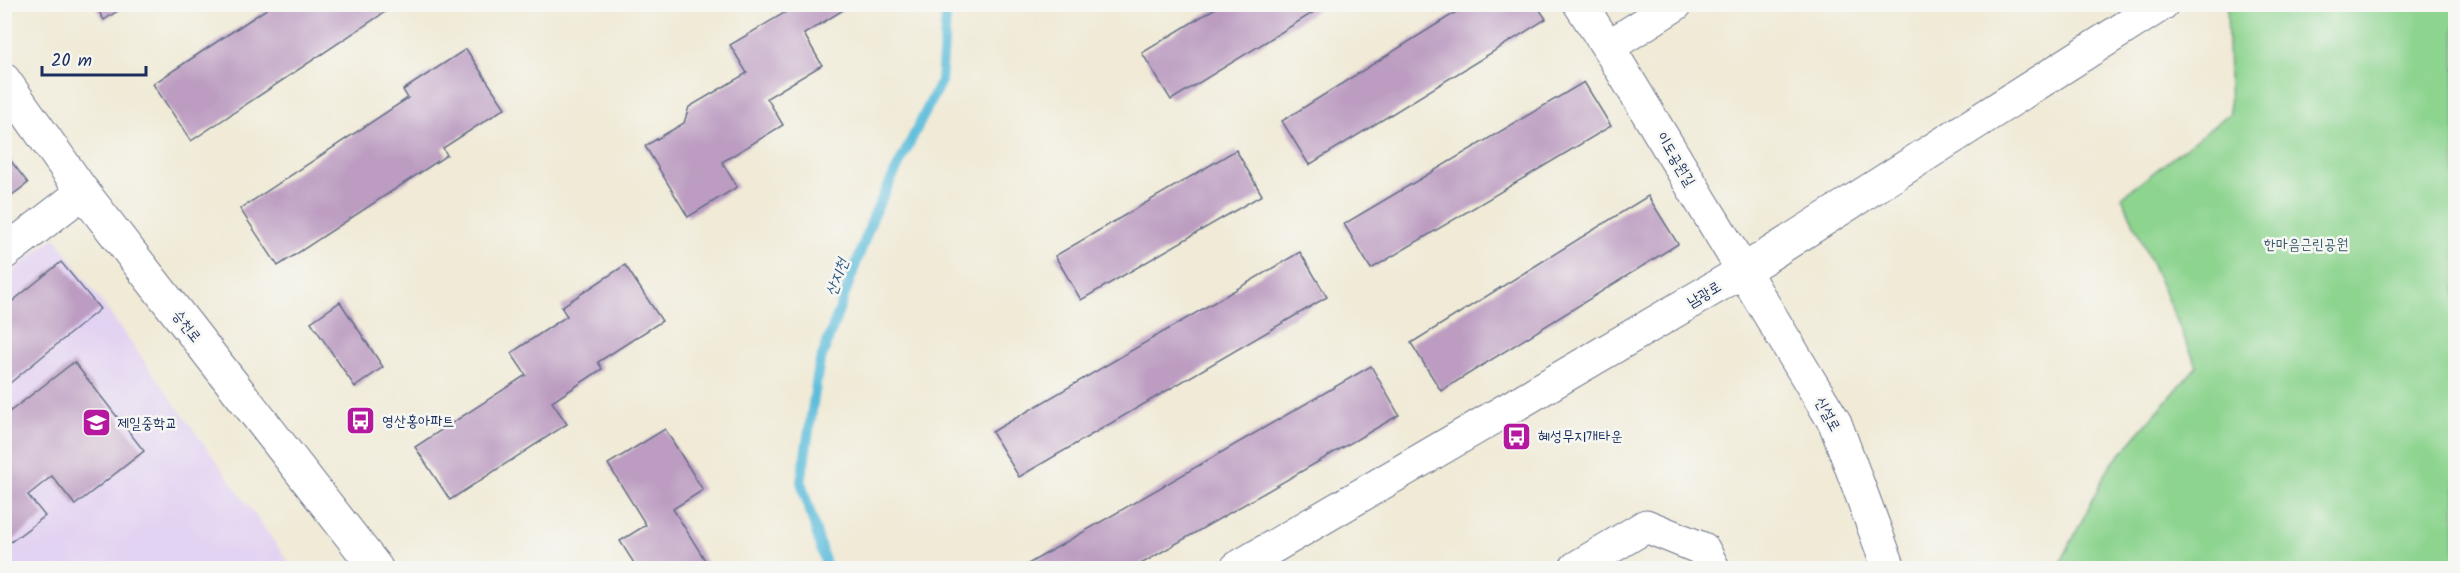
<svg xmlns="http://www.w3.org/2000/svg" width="2460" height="573" font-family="Kalam,'Poor Story',sans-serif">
  <rect width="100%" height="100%" fill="#f6f6f2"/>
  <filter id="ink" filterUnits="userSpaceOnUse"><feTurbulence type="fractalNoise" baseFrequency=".0167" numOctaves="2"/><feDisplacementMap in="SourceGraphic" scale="12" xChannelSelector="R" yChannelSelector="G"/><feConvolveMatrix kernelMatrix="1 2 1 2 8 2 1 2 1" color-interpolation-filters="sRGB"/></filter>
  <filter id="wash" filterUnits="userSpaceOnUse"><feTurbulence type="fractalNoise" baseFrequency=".008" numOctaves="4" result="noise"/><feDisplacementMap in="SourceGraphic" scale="24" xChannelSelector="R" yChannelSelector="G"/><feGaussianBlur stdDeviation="1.35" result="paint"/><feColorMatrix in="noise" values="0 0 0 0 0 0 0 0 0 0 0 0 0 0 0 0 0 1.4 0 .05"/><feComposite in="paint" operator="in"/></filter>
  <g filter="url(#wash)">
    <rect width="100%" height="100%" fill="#f0ead6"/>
    <path fill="#e3d3f2" d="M55,237L293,568H5V277Z"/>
    <path fill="#8dd48f" stroke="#548276" stroke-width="1.5" d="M2229,4L2455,5V568H2058L2109,467L2197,366L2122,197L2230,113L2227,6Z"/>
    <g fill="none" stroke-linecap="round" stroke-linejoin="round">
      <path stroke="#5dbddb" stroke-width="10" d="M827,568L801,482L819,365L875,212L941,81L947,4"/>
    </g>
    <g id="blocks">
      <g fill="#bc9cc1">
        <path d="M94,4H128L104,20Z"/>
        <path d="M274,4H397L191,141L153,84Z"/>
        <path d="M788,4H853L804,34L822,65L767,98L783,125L722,162L737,187L688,217L645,146L684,123L689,107L747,73L730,45L791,9Z"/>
        <path d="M1222,4H1327L1171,100L1142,53Z"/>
        <path d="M1469,4H1536L1546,19L1309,165L1282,121Z"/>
        <path d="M466,49L505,108L443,148L447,155L278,266L240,209L408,98L403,90Z"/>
        <path d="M1584,82L1611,126L1371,269L1344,224Z"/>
        <path d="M1236,150L1262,195L1081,300L1055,256Z"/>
        <path d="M4,152L28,183L4,201Z"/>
        <path d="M1648,196L1678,244L1441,391L1411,343Z"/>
        <path d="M1300,252L1327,297L1019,477L992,432Z"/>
        <path d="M61,262L100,309L4,388V308Z"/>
        <path d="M625,265L662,321L598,362L602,369L552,402L567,424L450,500L415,447L526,375L511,353L567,316L561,307Z"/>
        <path d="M340,302L383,367L355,387L311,322Z"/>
        <path d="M74,362L144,451L75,505L52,476L28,495L45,516L4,547V416Z"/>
        <path d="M1371,366L1399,415L1134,568H1021Z"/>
        <path d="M665,429L703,490L673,509L710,568H637L620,541L646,525L608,464Z"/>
      </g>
    </g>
  </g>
  <g filter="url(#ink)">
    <use href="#blocks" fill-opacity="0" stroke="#667088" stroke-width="1.5"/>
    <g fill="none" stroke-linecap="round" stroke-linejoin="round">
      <defs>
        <g id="minor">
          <path d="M1580,4L1608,47L1835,423L1889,568"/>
          <path d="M1608,47L1676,4"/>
          <path d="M4,253L83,192"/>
          <path d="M1576,568L1646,526L1703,549L1713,568"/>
        </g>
        <g id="major">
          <path d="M4,80L83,192L376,568"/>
          <path d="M1237,568L1743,271L2162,4"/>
        </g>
      </defs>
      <use href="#minor" stroke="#667088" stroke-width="35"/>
      <use href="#major" stroke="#667088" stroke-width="35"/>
      <use href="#minor" stroke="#fff" stroke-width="33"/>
      <use href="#major" stroke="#fff" stroke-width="33"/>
    </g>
  </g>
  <defs>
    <symbol id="bus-square" viewBox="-11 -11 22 22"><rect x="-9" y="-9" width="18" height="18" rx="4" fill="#b5179e" stroke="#f6f6f2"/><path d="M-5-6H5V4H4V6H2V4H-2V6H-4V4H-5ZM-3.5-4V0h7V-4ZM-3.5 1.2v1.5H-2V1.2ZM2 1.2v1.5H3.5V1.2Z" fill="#fff"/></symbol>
    <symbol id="school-square" viewBox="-11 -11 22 22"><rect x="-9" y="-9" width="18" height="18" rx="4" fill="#b5179e" stroke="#f6f6f2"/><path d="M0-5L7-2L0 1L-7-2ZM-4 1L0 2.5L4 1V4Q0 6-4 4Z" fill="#fff"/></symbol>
  </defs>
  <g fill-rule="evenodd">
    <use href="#bus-square" x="344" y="404" width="33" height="33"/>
    <use href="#school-square" x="80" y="406" width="33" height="33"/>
    <use href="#bus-square" x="1500" y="420" width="33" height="33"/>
  </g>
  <g text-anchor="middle" stroke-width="5" stroke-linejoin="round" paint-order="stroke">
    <g font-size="15" fill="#1b2f5e" stroke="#f6f6f2">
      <text transform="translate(1676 159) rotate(59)" y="5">이도공원길</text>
      <text transform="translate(1704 294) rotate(-31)" y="5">남광로</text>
      <text transform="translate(187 326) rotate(52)" y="5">승천로</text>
      <text transform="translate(1828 414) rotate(62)" y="5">신설로</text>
    </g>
    <g font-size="15" fill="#38586a" stroke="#f6f6f2">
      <text x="2306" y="249">한마음근린공원</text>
    </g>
    <g font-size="15" fill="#1b2f5e" stroke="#f6f6f2" text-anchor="start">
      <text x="382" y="426">영산홍아파트</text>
      <text x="117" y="428">제일중학교</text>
      <text x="1538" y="441">혜성무지개타운</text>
    </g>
    <g font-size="16" font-style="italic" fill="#2f5a84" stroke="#f6f6f2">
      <text transform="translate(836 277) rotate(-70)" y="6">산지천</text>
    </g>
  </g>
  <rect width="2460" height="573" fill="none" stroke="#f6f6f2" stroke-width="24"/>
  <path d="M42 66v9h104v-9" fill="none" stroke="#1b2f5e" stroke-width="3"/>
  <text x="51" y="66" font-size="18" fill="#1b2f5e" stroke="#f6f6f2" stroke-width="4.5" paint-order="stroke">20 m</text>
</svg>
